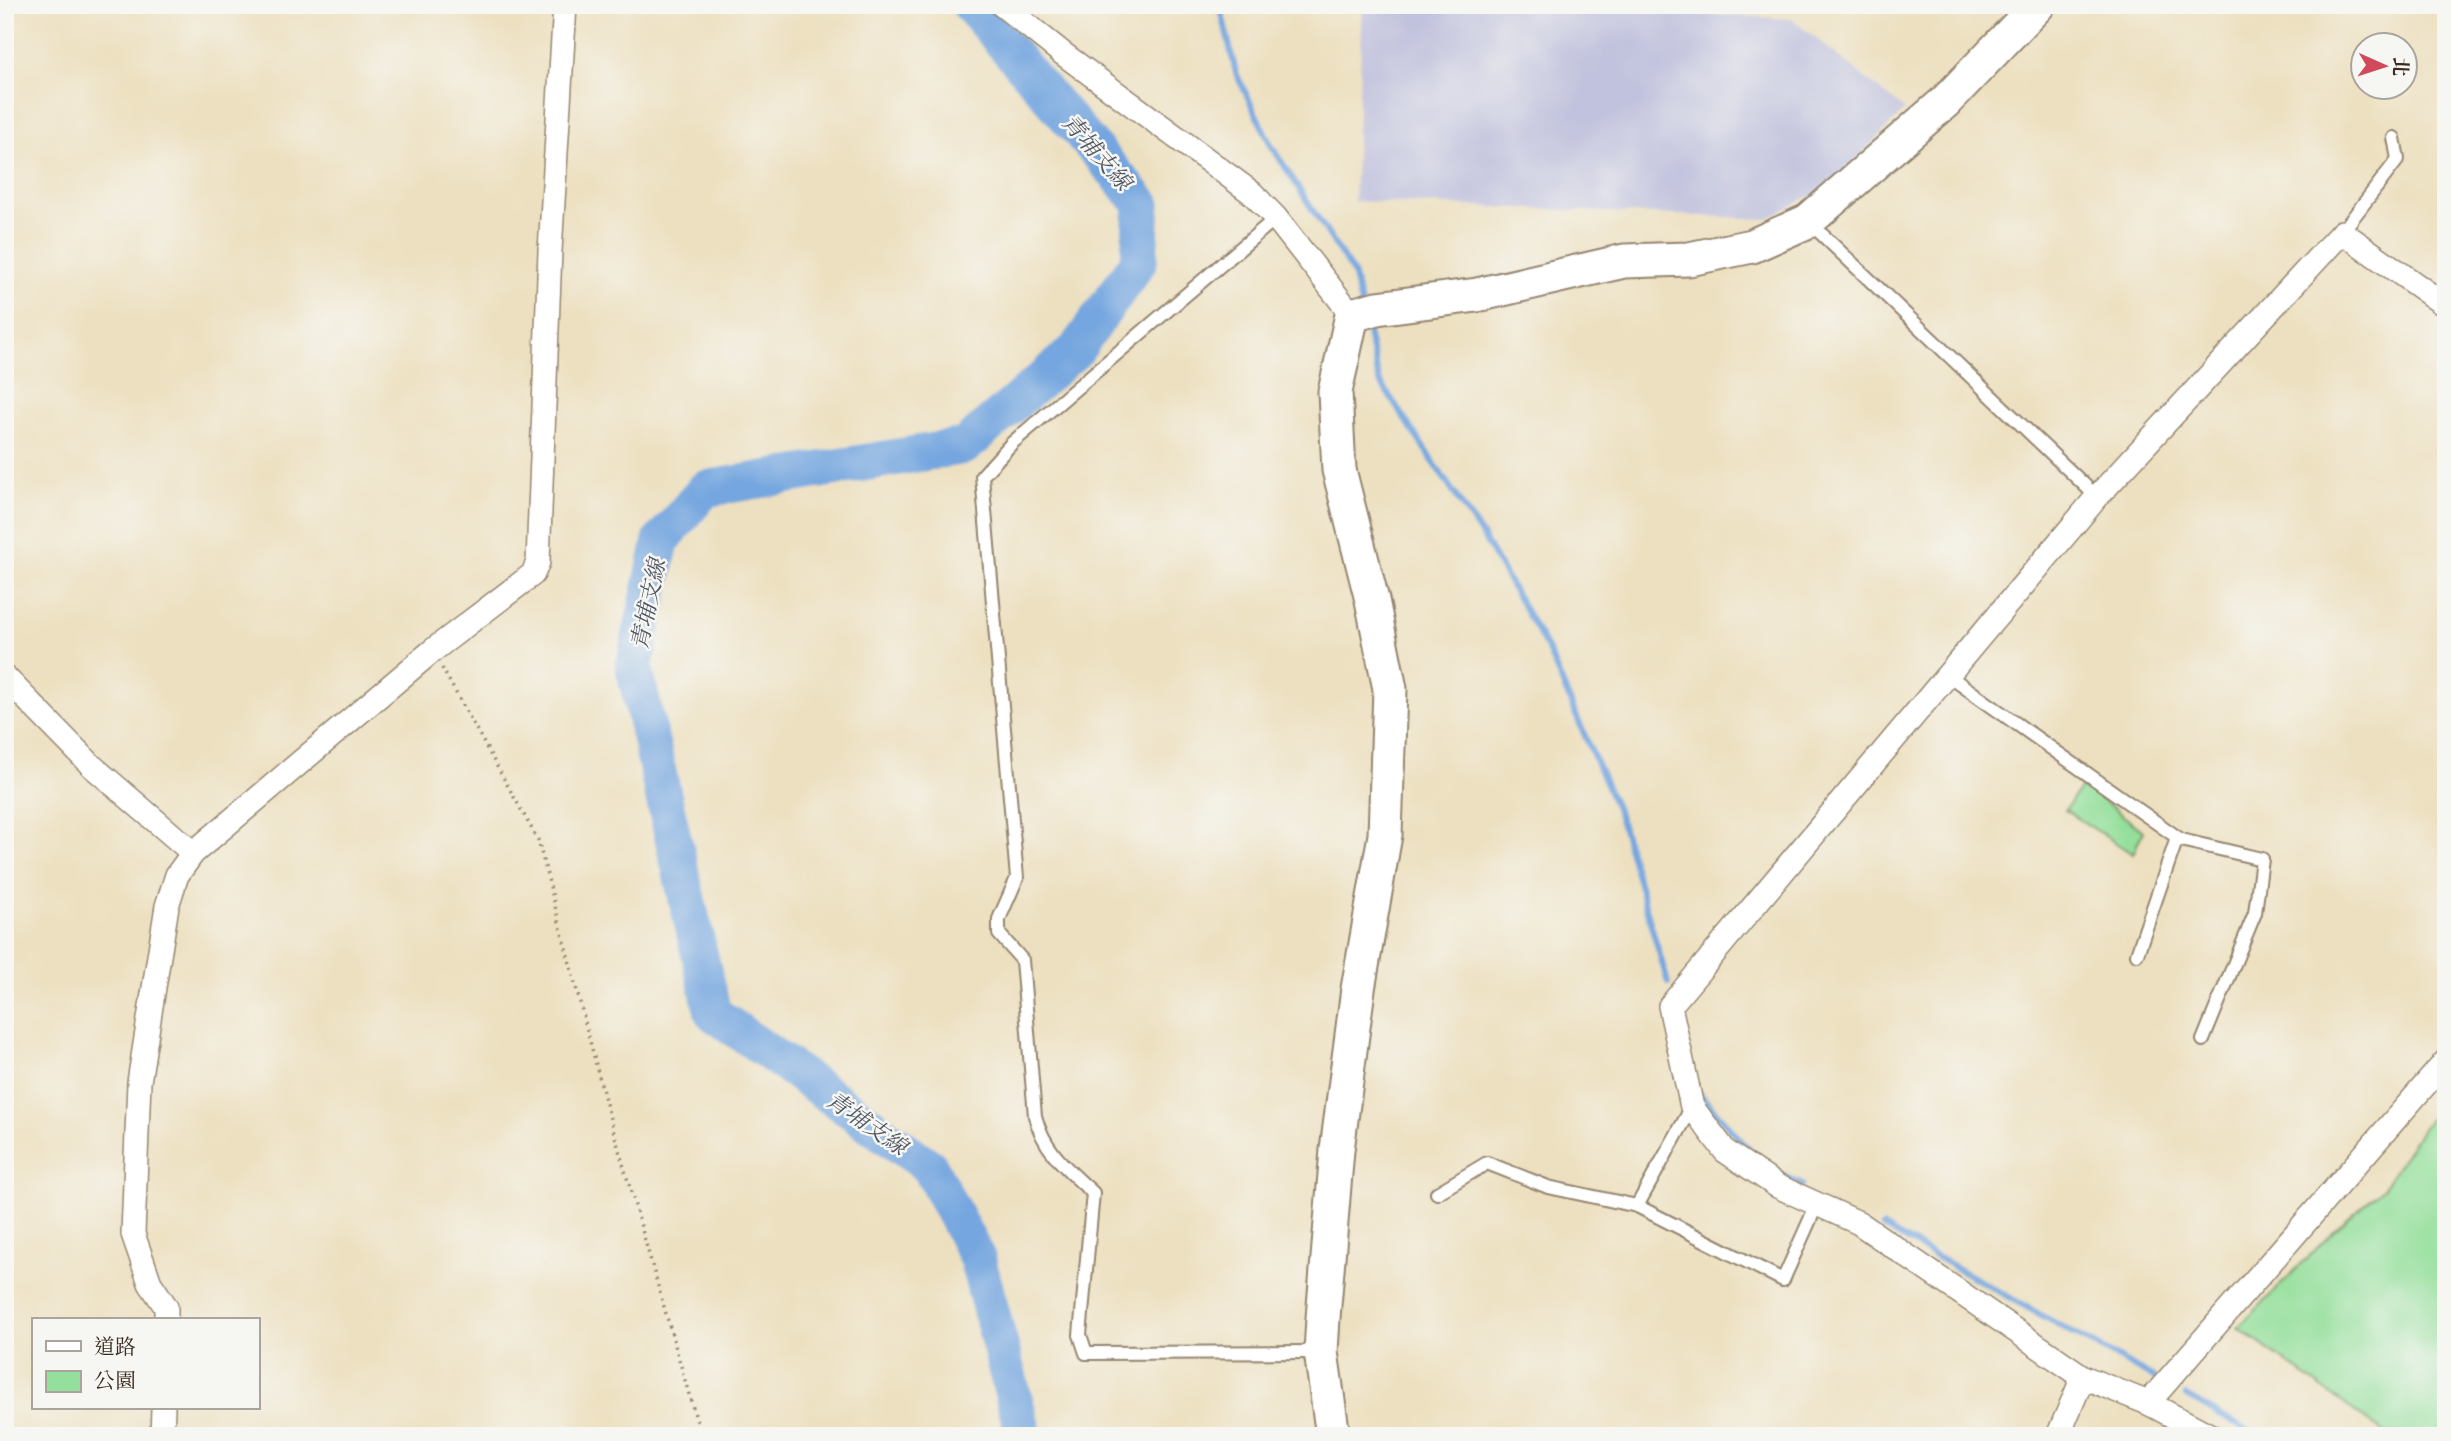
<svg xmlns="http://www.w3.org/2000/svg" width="2451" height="1441" font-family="'Old Standard TT','Noto Serif TC',serif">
  <rect width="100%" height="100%" fill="#f6f6f2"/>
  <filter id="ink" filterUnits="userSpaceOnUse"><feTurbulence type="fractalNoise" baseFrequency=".0143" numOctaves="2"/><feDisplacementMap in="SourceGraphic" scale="14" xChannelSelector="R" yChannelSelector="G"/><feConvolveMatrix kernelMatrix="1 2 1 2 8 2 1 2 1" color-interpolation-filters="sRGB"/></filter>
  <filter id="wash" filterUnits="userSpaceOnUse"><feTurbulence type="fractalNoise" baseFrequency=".00686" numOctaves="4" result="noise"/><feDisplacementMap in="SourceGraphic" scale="28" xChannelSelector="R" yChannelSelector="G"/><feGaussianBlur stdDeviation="1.57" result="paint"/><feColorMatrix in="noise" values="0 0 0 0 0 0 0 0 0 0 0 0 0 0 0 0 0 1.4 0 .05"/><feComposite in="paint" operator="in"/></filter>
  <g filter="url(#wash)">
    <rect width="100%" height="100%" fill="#ede0c0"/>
    <path fill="#c1c2dd" d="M1363,5H1530L1792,19L1905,110L1831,185L1767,219L1354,201Z"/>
    <g fill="#94df9b" stroke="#68845c" stroke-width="2">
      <path d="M2083,785L2143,831L2133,854L2065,810Z"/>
      <path d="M2446,1092V1436H2389L2238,1328L2335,1230L2384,1187Z"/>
    </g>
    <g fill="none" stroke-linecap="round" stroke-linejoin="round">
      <g stroke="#74a6df" stroke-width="6">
        <path d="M1220,5L1236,73L1271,145L1353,273L1361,304"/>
        <path d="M1365,321L1379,380L1483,537L1548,650L1619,815L1668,983"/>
        <path d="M1700,1094L1762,1164"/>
        <path d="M1774,1171L1802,1185"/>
        <path d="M1883,1227L2154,1378"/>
        <path d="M2186,1396L2257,1436"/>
      </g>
      <path stroke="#74a6df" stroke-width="37" d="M970,5L1142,204L1139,261L1076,350L965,446L705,489L661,541L634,667L713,1013L930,1167L977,1258L1024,1436"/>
    </g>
  </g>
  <g filter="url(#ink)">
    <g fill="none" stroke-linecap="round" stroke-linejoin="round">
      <defs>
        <g id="lane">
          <path d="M1276,218L1012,443L982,476L1017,878L999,919V934L1022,960L1035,1116C1044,1151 1067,1169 1093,1193L1080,1335L1086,1353L1321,1352"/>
          <path d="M1809,222L2097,497"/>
          <path d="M2342,232L2398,159L2394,138"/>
          <path d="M1949,676L2181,840L2262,859L2255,913L2203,1040"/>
          <path d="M2137,954L2177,838"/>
          <path d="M1437,1193L1487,1163L1548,1187L1637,1206L1783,1280L1817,1204"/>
          <path d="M1637,1206L1692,1107"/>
        </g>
        <g id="street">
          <path d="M1002,5L1062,53L1252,193L1276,218L1352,315"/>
          <path d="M5,677L92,766L193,853"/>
          <path d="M166,1320V1307L150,1283L133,1234L139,1082L167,906L177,875L193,853L432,651L533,574L538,562L550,251L565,5"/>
          <path d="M2148,1403L2446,1061"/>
          <path d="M162,1436L163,1408"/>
          <path d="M2058,1436L2083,1377"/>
          <path d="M2211,1436L2148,1403L2083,1377L1859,1223L1777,1186L1725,1151L1692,1107L1670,1006L2097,497L2342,232L2446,306"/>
        </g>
        <path id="secondary" d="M1333,1436L1321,1352L1323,1318L1337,1150L1358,989L1385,835L1390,689L1372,600L1339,470L1335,392L1352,315L1377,308L1477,295L1624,261L1689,259L1752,246L1808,221L1945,102L2038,5"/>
      </defs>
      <use href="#lane" stroke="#94856f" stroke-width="16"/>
      <use href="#street" stroke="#94856f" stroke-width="26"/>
      <use href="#secondary" stroke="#94856f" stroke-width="37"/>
      <path stroke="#94856f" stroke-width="3.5" stroke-dasharray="2 5" stroke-linecap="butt" d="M442,668L538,840L609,1115L701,1436"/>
      <use href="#lane" stroke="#fff" stroke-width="12"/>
      <use href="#street" stroke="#fff" stroke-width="23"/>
      <use href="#secondary" stroke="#fff" stroke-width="33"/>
    </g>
  </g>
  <g text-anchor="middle" stroke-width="5" stroke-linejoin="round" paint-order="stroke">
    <g font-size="23" font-style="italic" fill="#4f5562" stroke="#f6f6f2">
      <text transform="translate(1097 152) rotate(49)" y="8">青埔支線</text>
      <text transform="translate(648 604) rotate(-78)" y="8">青埔支線</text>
      <text transform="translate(867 1123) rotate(35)" y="8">青埔支線</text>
    </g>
  </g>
  <rect width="2451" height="1441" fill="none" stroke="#f6f6f2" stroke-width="28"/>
  <rect x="32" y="1318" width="228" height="91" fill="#f6f6f2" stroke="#aba49d" stroke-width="2"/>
  <rect x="46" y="1341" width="35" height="10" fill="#ffffff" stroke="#aba49d" stroke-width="2"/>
  <text x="94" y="1354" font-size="21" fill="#3b2a1e">道路</text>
  <rect x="46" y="1371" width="35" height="21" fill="#94df9b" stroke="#aba49d" stroke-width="2"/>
  <text x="94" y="1388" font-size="21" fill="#3b2a1e">公園</text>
  <g transform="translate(2384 66) rotate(93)"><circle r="33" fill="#f6f6f2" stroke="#aba49d" stroke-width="2"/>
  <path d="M0-5L12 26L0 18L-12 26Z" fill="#d1495b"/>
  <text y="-10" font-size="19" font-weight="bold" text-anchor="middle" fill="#3b2a1e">北</text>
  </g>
</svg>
